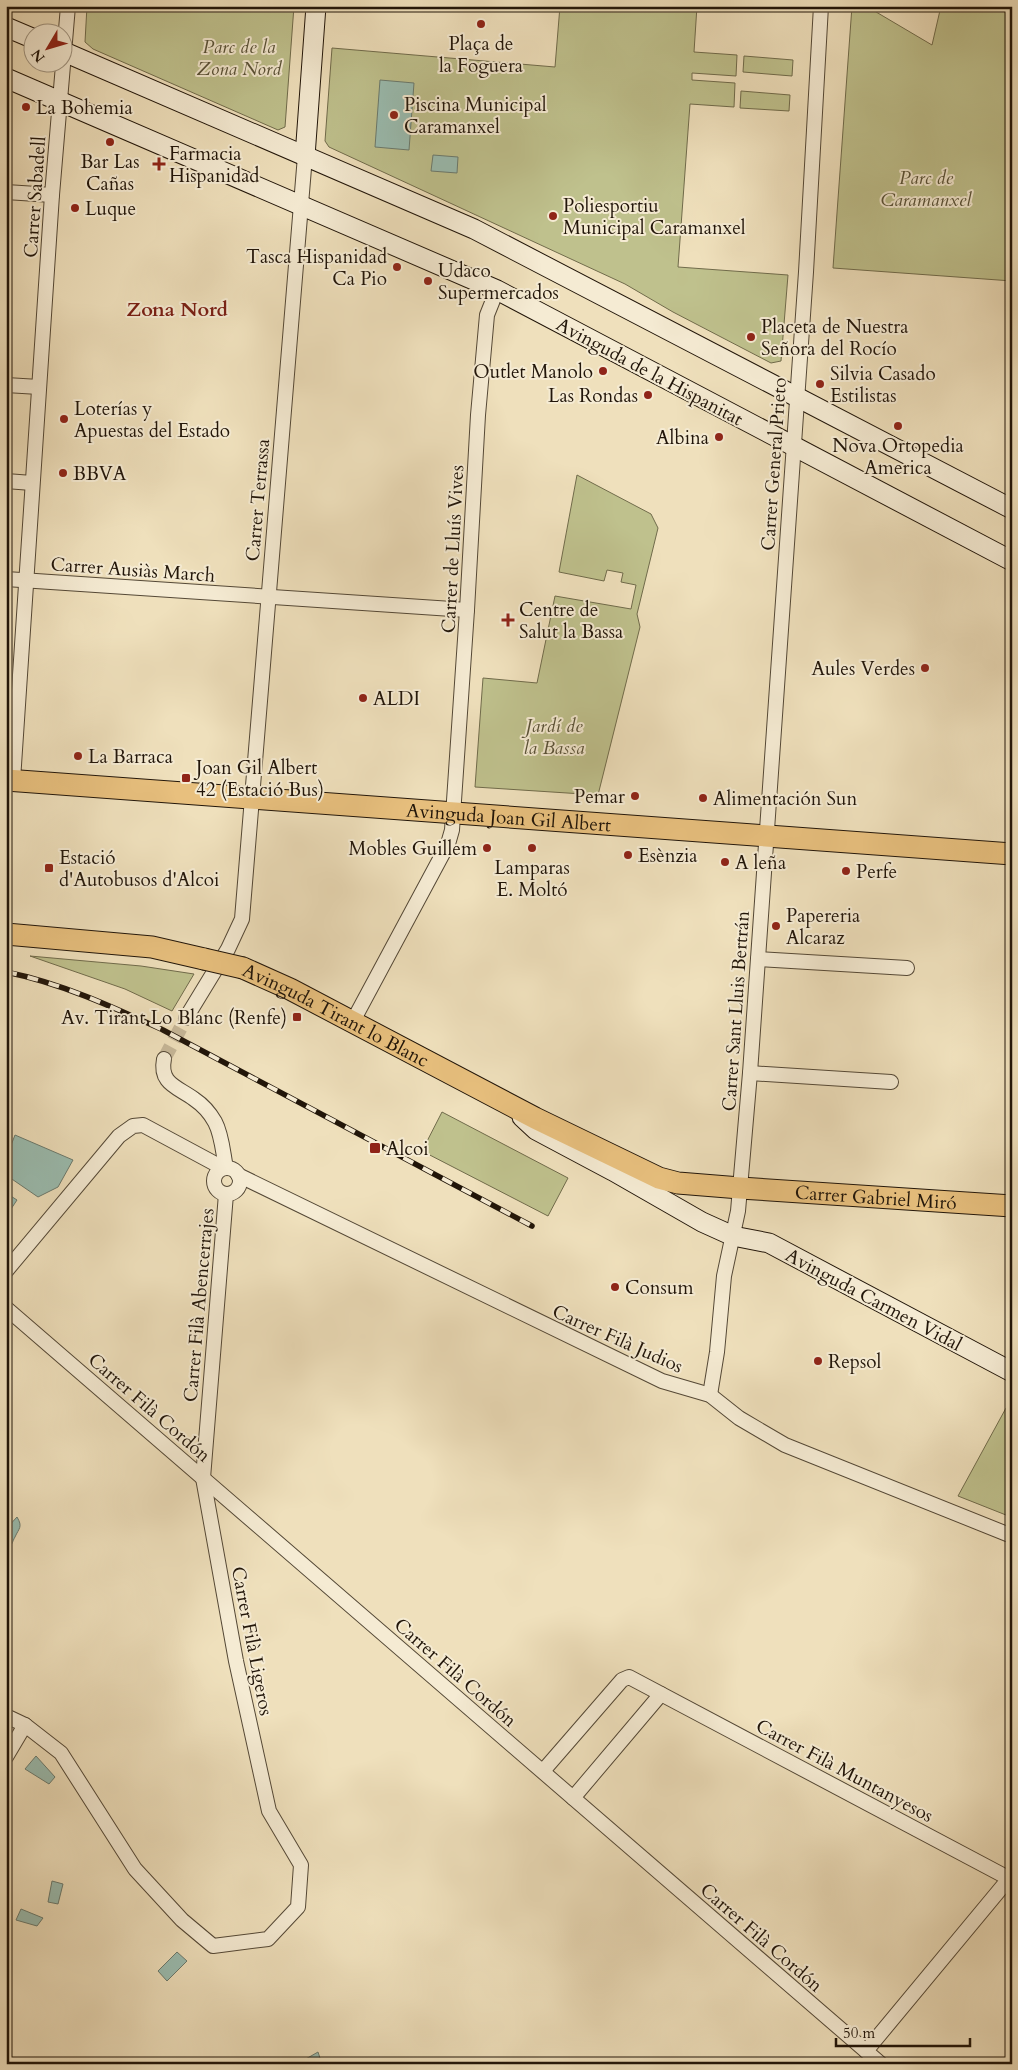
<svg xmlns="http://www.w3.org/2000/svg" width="1018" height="2070" font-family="Cardo,serif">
  <rect width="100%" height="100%" fill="#efe0bc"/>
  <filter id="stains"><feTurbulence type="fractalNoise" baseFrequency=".004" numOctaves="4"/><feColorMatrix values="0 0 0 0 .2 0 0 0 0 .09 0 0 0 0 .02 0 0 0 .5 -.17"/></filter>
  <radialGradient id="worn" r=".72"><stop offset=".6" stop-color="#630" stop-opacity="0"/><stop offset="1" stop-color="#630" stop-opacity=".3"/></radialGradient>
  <g fill="#bfc18d" stroke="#706b4b">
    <path d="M87,6H294L285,127L278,130L93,49L85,42Z"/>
    <path d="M560,6H697L694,52L737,55L736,76L692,73V80L735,83L734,107L690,104L678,267L788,275L781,361L771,363L673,312L625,284L329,147L325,141L332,48L555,67Z"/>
    <path d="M852,6H866L932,45L941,6H1012V281L833,268Z"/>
    <path d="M744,56L793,60L792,76L743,72Z"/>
    <path d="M741,91L790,95L789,111L740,108Z"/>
    <path d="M577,475L651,514L658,528L637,614L640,627L598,795L475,787L483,678L537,683L555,596L631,609L636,585L621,582L623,573L607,570L604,581L559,572Z"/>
    <path d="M30,956L141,966L194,974L172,1011L125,989Z"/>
    <path d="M442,1112L568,1178L548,1216L422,1151Z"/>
    <path d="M1006,1408L1012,1411L1011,1517L958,1496Z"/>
  </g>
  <g fill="#9abdb1" stroke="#6a7a6e">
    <path d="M380,80L414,83L409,150L375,147Z"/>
    <path d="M433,155L458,157L457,173L431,171Z"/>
    <path d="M15,1135L73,1160L58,1187L38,1197L6,1175V1158Z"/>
    <path d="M6,1193L17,1200L11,1209L6,1206Z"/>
    <path d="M17,1517C23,1527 19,1528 15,1537C12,1542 13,1544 8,1548L6,1546V1529Z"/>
    <path d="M36,1756L55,1777L49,1784L25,1769Z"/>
    <path d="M52,1881L63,1884L58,1904L48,1902Z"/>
    <path d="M21,1909L43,1918L37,1926L16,1920Z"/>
    <path d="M177,1952L187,1961L167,1981L158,1971Z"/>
    <path d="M318,2052L322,2064H297Z"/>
  </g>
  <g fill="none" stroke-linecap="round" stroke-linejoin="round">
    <path stroke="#c6b798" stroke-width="14" stroke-dasharray="14 7" stroke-linecap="butt" d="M164,1059L186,1018"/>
    <defs>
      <g id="street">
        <path d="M6,192L52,195"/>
        <path d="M6,385L39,387"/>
        <path d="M6,481L32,483"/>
        <path d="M6,579L467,610"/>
        <path d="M13,780L52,195L68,6"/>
        <path d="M758,959L907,968"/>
        <path d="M186,1018L228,949L242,919L305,156"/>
        <path d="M353,1021L448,844L452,830L467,610L478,415L487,315L497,290"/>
        <path d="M164,1059C159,1084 178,1087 194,1099C203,1105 210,1113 215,1122C222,1135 223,1153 226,1168"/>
        <path d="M750,1073L891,1082"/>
        <circle cx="227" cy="1181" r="13"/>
        <path d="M238,1175L662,1381L710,1395L739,1418L785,1445L1012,1536"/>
        <path d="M6,1271L119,1136L133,1126L143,1125L223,1168"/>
        <path d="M6,1308L881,2064"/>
        <path d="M710,1395L717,1352L724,1276L738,1211L750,1073L806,272L821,6"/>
        <path d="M6,1716L25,1725L61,1753L135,1869L182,1920L213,1946L268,1939L298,1907L301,1865L269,1811L236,1661L203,1478L226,1194"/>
        <path d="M6,1757L25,1725"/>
        <path d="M543,1771L622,1680L629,1677L1012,1880"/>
        <path d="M573,1798L661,1694"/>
        <path d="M866,2051L1012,1875"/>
      </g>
      <g id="secondary">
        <path d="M6,27L32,38"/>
        <path d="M62,51L474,229L1012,509"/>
        <path d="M6,78L497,290L1012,561"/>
        <path d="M305,156L316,6"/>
        <path d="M522,1117L536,1130L613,1171L702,1222L733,1236L769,1243L1012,1372"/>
      </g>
      <g id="primary">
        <path id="s1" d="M6,780L1012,854"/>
        <path d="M6,934L152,947L204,959"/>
        <path id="s2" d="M243,968L290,989L535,1118L659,1178L678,1183L740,1188L1012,1206"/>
      </g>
    </defs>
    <use href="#street" stroke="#544836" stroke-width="16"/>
    <use href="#secondary" stroke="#211509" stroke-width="21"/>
    <use href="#primary" stroke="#211509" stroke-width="23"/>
    <use href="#street" stroke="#f5ebd3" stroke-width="14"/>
    <use href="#secondary" stroke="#f5ebd3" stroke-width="19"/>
    <use href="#primary" stroke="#e8c07e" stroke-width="21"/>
    <defs>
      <path id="rail" d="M6,972C61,983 113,1007 163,1030L532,1226"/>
    </defs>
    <use href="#rail" stroke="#211509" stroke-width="5.5"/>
    <use href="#rail" stroke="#f5ebd3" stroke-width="4" stroke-dasharray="11" stroke-linecap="butt"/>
    <defs>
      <path id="primary-bridge" d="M204,959L243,968"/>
    </defs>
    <use href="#primary-bridge" stroke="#211509" stroke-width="23" stroke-linecap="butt"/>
    <use href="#primary-bridge" stroke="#e8c07e" stroke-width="21"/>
  </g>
  <g fill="#8f2418" stroke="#f5ebd3" stroke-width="2">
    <circle cx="481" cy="24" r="5"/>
    <circle cx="26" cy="107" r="5"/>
    <circle cx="394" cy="115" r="5"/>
    <circle cx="110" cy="142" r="5"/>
    <path d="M156.5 156.5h5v5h5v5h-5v5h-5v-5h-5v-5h5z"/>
    <circle cx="75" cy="208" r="5"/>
    <circle cx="553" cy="216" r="5"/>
    <circle cx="397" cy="267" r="5"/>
    <circle cx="428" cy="281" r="5"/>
    <circle cx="751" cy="337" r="5"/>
    <circle cx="603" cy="371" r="5"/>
    <circle cx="820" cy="384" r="5"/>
    <circle cx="648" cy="395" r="5"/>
    <circle cx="64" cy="419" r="5"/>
    <circle cx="898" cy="426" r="5"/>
    <circle cx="719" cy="437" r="5"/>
    <circle cx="63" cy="473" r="5"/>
    <path d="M505.5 612.5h5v5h5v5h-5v5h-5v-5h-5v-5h5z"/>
    <circle cx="925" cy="668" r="5"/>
    <circle cx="363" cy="698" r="5"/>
    <circle cx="78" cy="756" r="5"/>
    <rect x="181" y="773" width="10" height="10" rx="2.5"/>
    <circle cx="635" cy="796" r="5"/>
    <circle cx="703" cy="798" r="5"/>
    <circle cx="487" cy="848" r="5"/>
    <circle cx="532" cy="848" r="5"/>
    <circle cx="628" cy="855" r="5"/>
    <circle cx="725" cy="862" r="5"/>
    <rect x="44" y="863" width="10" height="10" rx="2.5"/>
    <circle cx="846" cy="871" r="5"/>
    <circle cx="776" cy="926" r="5"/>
    <rect x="292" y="1012" width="10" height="10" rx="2.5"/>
    <rect x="369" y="1142" width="12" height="12" rx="2.5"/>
    <circle cx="615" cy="1287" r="5"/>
    <circle cx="818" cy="1361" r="5"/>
  </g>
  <g text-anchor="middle" stroke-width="4" stroke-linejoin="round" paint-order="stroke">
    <g font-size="19" fill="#211509" stroke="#f5ebd3" text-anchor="start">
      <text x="481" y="50" text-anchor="middle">Plaça de<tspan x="481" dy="22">la Foguera</tspan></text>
      <text x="404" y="111">Piscina Municipal<tspan x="404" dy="22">Caramanxel</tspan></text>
      <text x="36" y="114">La Bohemia</text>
      <text x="169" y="160">Farmacia<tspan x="169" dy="22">Hispanidad</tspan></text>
      <text x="110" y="168" text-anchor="middle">Bar Las<tspan x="110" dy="22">Cañas</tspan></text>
      <text x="563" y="212">Poliesportiu<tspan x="563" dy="22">Municipal Caramanxel</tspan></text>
      <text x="85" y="215">Luque</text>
      <text x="387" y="263" text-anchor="end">Tasca Hispanidad<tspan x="387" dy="22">Ca Pio</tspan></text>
      <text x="438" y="277">Udaco<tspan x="438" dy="22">Supermercados</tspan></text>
      <text x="761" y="333">Placeta de Nuestra<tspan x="761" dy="22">Señora del Rocío</tspan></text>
      <text x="593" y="378" text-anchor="end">Outlet Manolo</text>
      <text x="830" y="380">Silvia Casado<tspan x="830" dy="22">Estilistas</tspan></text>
      <text x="638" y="402" text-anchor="end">Las Rondas</text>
      <text x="74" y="415">Loterías y<tspan x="74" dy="22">Apuestas del Estado</tspan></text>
      <text x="709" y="444" text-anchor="end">Albina</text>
      <text x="898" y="452" text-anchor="middle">Nova Ortopedia<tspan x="898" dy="22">America</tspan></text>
      <text x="73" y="480">BBVA</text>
      <text x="519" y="616">Centre de<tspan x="519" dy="22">Salut la Bassa</tspan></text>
      <text x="915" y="675" text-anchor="end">Aules Verdes</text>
      <text x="373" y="705">ALDI</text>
      <text x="88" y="763">La Barraca</text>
      <text x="196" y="774">Joan Gil Albert<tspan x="196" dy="22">42 (Estació Bus)</tspan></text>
      <text x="625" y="803" text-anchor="end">Pemar</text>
      <text x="713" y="805">Alimentación Sun</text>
      <text x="477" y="855" text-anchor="end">Mobles Guillem</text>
      <text x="638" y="862">Esènzia</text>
      <text x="59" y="864">Estació<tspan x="59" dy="22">d'Autobusos d'Alcoi</tspan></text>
      <text x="735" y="869">A leña</text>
      <text x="532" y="874" text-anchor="middle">Lamparas<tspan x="532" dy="22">E. Moltó</tspan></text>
      <text x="856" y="878">Perfe</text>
      <text x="786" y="922">Papereria<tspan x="786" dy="22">Alcaraz</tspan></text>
      <text x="287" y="1024" text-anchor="end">Av. Tirant Lo Blanc (Renfe)</text>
      <text x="386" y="1155">Alcoi</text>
      <text x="625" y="1294">Consum</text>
      <text x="828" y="1368">Repsol</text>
    </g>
    <g font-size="19" font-style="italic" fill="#585137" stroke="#f5ebd3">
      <text x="239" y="53">Parc de la<tspan x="239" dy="22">Zona Nord</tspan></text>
      <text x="926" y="184">Parc de<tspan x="926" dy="22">Caramanxel</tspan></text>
      <text x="554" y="732">Jardí de<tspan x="554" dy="22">la Bassa</tspan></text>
    </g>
    <g font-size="19" fill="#211509" stroke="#f5ebd3">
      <text transform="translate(34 197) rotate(-86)" y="7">Carrer Sabadell</text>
      <text transform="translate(650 371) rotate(28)" y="7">Avinguda de la Hispanitat</text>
      <text transform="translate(773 464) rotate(-86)" y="7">Carrer General Prieto</text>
      <text transform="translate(257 500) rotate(-85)" y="7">Carrer Terrassa</text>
      <text transform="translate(452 549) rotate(-87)" y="7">Carrer de Lluís Vives</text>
      <text transform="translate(133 569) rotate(4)" y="7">Carrer Ausiàs March</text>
      <text dy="7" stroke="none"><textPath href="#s1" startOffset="504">Avinguda Joan Gil Albert</textPath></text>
      <text transform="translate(735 1011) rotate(-86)" y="7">Carrer Sant Lluis Bertrán</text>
      <text dy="7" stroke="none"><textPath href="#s2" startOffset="104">Avinguda Tirant lo Blanc</textPath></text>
      <text dy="7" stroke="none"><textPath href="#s2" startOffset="684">Carrer Gabriel Miró</textPath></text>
      <text transform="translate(874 1299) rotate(28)" y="7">Avinguda Carmen Vidal</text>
      <text transform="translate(198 1305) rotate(-85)" y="7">Carrer Filà Abencerrajes</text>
      <text transform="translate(618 1338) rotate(24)" y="7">Carrer Filà Judios</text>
      <text transform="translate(150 1407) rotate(41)" y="7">Carrer Filà Cordón</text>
      <text transform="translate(253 1641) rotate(79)" y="7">Carrer Filà Ligeros</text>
      <text transform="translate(456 1672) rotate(41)" y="7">Carrer Filà Cordón</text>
      <text transform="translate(845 1770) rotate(28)" y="7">Carrer Filà Muntanyesos</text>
      <text transform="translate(762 1937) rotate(41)" y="7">Carrer Filà Cordón</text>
    </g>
    <g font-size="20" font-weight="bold" fill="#7a1f14" stroke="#f5ebd3">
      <text x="177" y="316">Zona Nord</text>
    </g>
  </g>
  <rect width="1018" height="2070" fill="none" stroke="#efe0bc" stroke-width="25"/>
  <rect x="8" y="8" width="1003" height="2055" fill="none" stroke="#211509" stroke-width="2.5"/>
  <rect x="12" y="12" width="993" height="2045" fill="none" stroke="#211509"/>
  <g transform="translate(48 48) rotate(232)"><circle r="24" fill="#f5ebd3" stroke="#a09582"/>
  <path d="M0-4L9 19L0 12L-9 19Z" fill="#8f2418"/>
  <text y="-8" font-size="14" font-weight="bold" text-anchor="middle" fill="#211509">N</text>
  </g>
  <path d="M836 2038v8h134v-8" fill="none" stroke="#211509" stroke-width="2.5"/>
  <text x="843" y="2038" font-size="15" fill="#211509" stroke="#f5ebd3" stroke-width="4" paint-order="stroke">50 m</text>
  <rect width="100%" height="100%" filter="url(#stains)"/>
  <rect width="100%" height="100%" fill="url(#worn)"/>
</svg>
